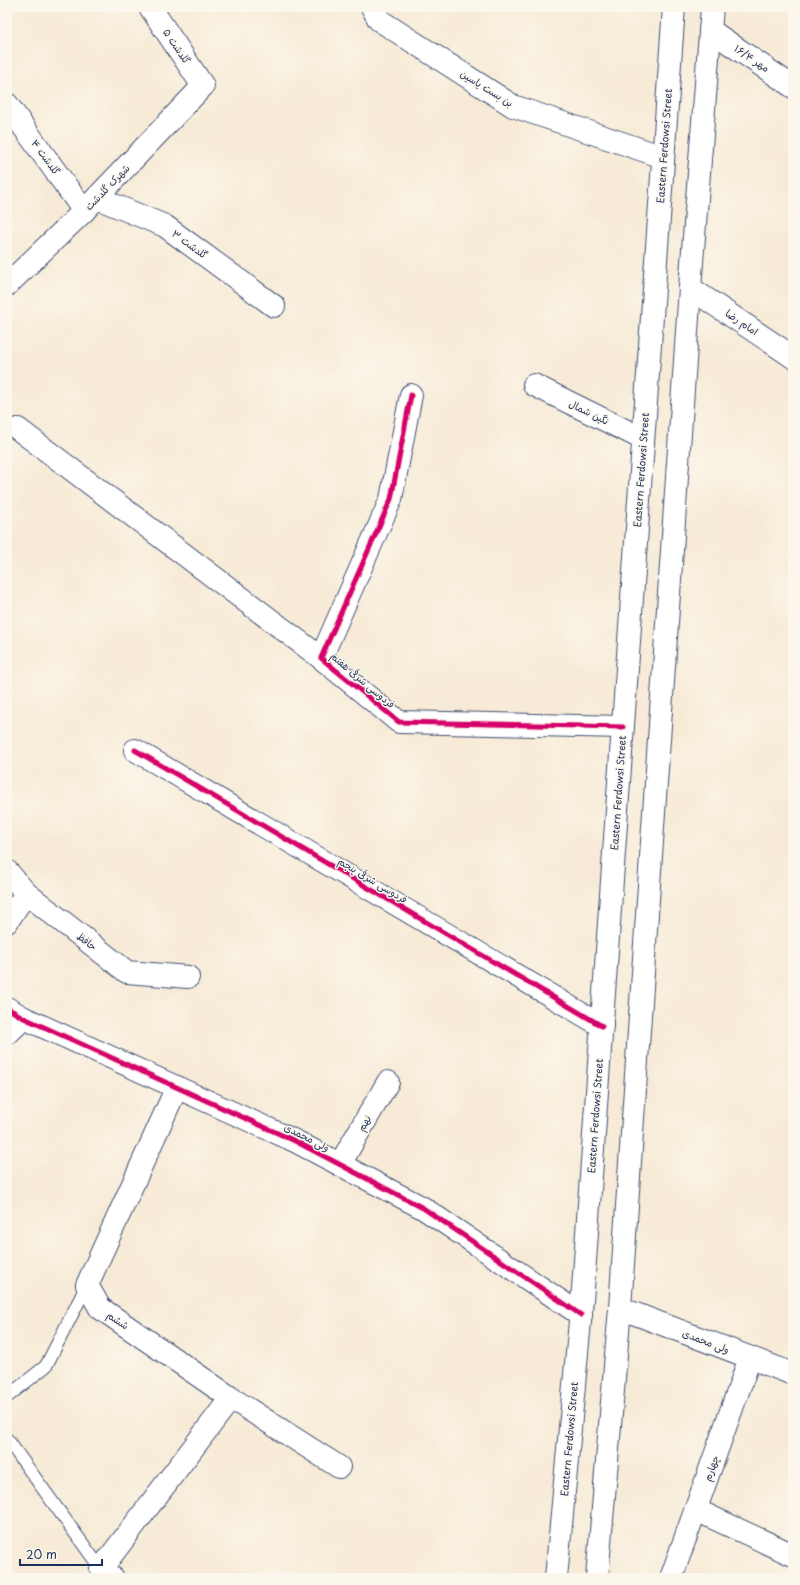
<svg xmlns="http://www.w3.org/2000/svg" width="800" height="1585" font-family="'Playpen Sans','Playpen Sans Arabic',sans-serif">
  <rect width="100%" height="100%" fill="#fbf7ec"/>
  <filter id="ink" filterUnits="userSpaceOnUse"><feTurbulence type="fractalNoise" baseFrequency=".025" numOctaves="2"/><feDisplacementMap in="SourceGraphic" scale="8" xChannelSelector="R" yChannelSelector="G"/><feConvolveMatrix kernelMatrix="1 2 1 2 8 2 1 2 1" color-interpolation-filters="sRGB"/></filter>
  <filter id="wash" filterUnits="userSpaceOnUse"><feTurbulence type="fractalNoise" baseFrequency=".012" numOctaves="4" result="noise"/><feDisplacementMap in="SourceGraphic" scale="16" xChannelSelector="R" yChannelSelector="G"/><feGaussianBlur stdDeviation="0.9" result="paint"/><feColorMatrix in="noise" values="0 0 0 0 0 0 0 0 0 0 0 0 0 0 0 0 0 1.4 0 .05"/><feComposite in="paint" operator="in"/></filter>
  <g filter="url(#wash)">
    <rect width="100%" height="100%" fill="#f7ead6"/>
  </g>
  <g filter="url(#ink)">
    <g fill="none" stroke-linecap="round" stroke-linejoin="round">
      <defs>
        <g id="service">
          <path d="M7,1397L46,1366L87,1285"/>
          <path d="M7,1439L101,1569"/>
        </g>
        <g id="minor">
          <path d="M372,7L379,20L513,106L663,157"/>
          <path d="M710,30L793,87"/>
          <path d="M7,104L84,211"/>
          <path d="M97,198L165,226L274,306"/>
          <path d="M7,285L84,211L203,86L150,7"/>
          <path d="M690,288L793,357"/>
          <path d="M534,385L643,439"/>
          <path d="M411,395L391,499L321,658L399,722L623,727"/>
          <path d="M18,429L321,658"/>
          <path d="M135,750L602,1026"/>
          <path d="M7,871L26,893"/>
          <path d="M7,922L26,893L127,972L188,977"/>
          <path d="M7,1034L24,1018"/>
          <path d="M177,1087L87,1285L100,1308L231,1398L339,1467"/>
          <path d="M340,1164L388,1082"/>
          <path d="M696,1510L793,1555"/>
          <path d="M113,1578L101,1569L231,1398"/>
          <path d="M671,1578L750,1358"/>
        </g>
        <g id="tertiary">
          <path d="M7,1008L24,1018L295,1141L423,1208L581,1315"/>
          <path d="M620,1308L793,1374"/>
        </g>
        <g id="primary">
          <path d="M556,1578L583,1289L674,7"/>
          <path d="M597,1578L620,1308L690,288L712,7"/>
        </g>
      </defs>
      <use href="#service" stroke="#3c4b70" stroke-width="14"/>
      <use href="#minor" stroke="#3c4b70" stroke-width="24"/>
      <use href="#tertiary" stroke="#3c4b70" stroke-width="24"/>
      <use href="#primary" stroke="#3c4b70" stroke-width="24"/>
      <use href="#service" stroke="#fff" stroke-width="12"/>
      <use href="#minor" stroke="#fff" stroke-width="22"/>
      <use href="#tertiary" stroke="#fff" stroke-width="22"/>
      <use href="#primary" stroke="#fff" stroke-width="22"/>
      <defs>
        <g id="cycleway">
          <path d="M411,395L391,499L321,658L399,722L623,727"/>
          <path d="M135,750L602,1026"/>
          <path d="M7,1008L24,1018L295,1141L423,1208L581,1315"/>
        </g>
      </defs>
      <use href="#cycleway" stroke="#fbf7ec" stroke-width="8"/>
      <use href="#cycleway" stroke="#d6006c" stroke-width="5"/>
    </g>
  </g>
  <g text-anchor="middle" stroke-width="3" stroke-linejoin="round" paint-order="stroke">
    <g font-size="10" fill="#1b2f5e" stroke="#fbf7ec">
      <text transform="translate(177 46) rotate(56)" y="4">۵ گلدشت</text>
      <text transform="translate(752 58) rotate(34)" y="4">مهر ۱۶/۴</text>
      <text transform="translate(487 88) rotate(32)" y="4">بن بست یاسین</text>
      <text transform="translate(664 146) rotate(-86)" y="4">Eastern Ferdowsi Street</text>
      <text transform="translate(46 157) rotate(54)" y="4">گلدشت ۴</text>
      <text transform="translate(107 187) rotate(-46)" y="4">شهرک گلدشت</text>
      <text transform="translate(190 244) rotate(36)" y="4">گلدشت ۳</text>
      <text transform="translate(742 322) rotate(34)" y="4">امام رضا</text>
      <text transform="translate(589 412) rotate(26)" y="4">نگین شمال</text>
      <text transform="translate(641 470) rotate(-86)" y="4">Eastern Ferdowsi Street</text>
      <text transform="translate(363 680) rotate(40)" y="4">فردوسی شرقی هفتم</text>
      <text transform="translate(618 793) rotate(-86)" y="4">Eastern Ferdowsi Street</text>
      <text transform="translate(373 880) rotate(31)" y="4">فردوسی شرقی پنجم</text>
      <text transform="translate(87 941) rotate(38)" y="4">حافظ</text>
      <text transform="translate(595 1116) rotate(-86)" y="4">Eastern Ferdowsi Street</text>
      <text transform="translate(364 1123) rotate(-60)" y="4">نهم</text>
      <text transform="translate(307 1137) rotate(27)" y="4">ولی محمدی</text>
      <text transform="translate(118 1320) rotate(34)" y="4">ششم</text>
      <text transform="translate(706 1341) rotate(21)" y="4">ولی محمدی</text>
      <text transform="translate(569 1439) rotate(-85)" y="4">Eastern Ferdowsi Street</text>
      <text transform="translate(711 1468) rotate(-70)" y="4">چهارم</text>
    </g>
  </g>
  <rect width="800" height="1585" fill="none" stroke="#fbf7ec" stroke-width="24"/>
  <path d="M20 1559v6h82v-6" fill="none" stroke="#1b2f5e" stroke-width="2"/>
  <text x="26" y="1559" font-size="12" fill="#1b2f5e" stroke="#fbf7ec" stroke-width="3" paint-order="stroke">20 m</text>
</svg>
